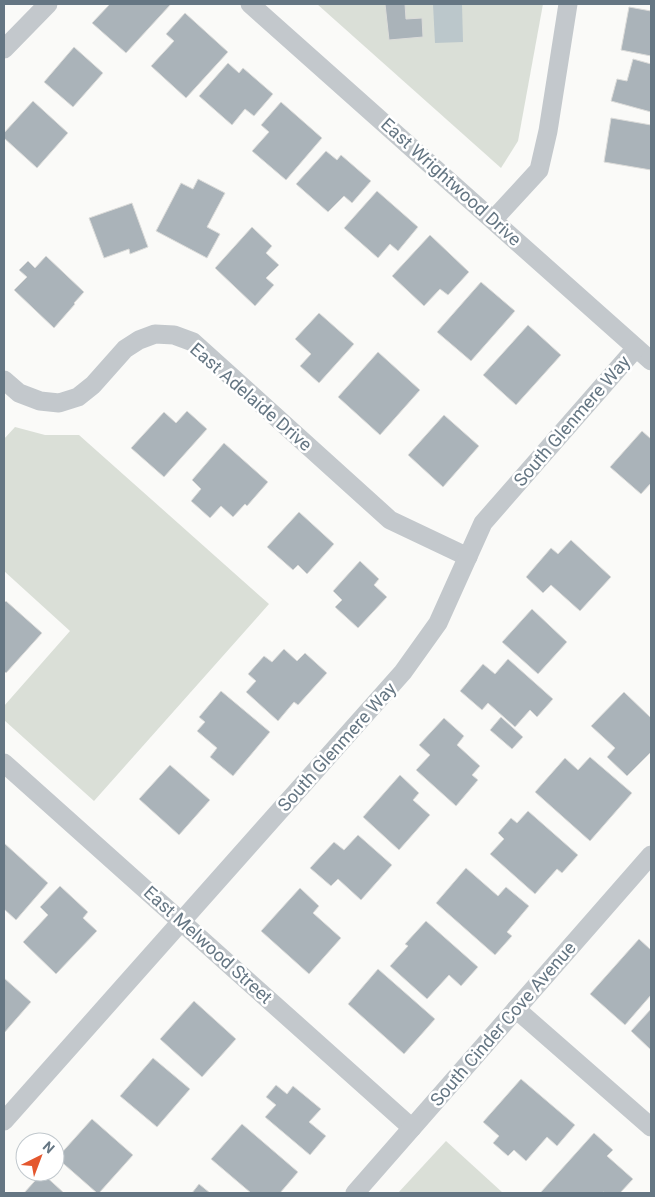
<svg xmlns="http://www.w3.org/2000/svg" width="655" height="1197" font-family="Roboto,sans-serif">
  <rect width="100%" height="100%" fill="#fafaf8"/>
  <g fill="#dadfd7">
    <path d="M317,4H543L518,141L501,168Z"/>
    <path d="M15,427L45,435H79L269,604L94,801L4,720V706L70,631L4,571V439Z"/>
    <path d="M446,1141L503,1193H398Z"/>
  </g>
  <path fill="#bbc7cb" d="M433,4H462L463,42L435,43Z"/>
  <g fill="#aab3b9" stroke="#dcdcda">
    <path d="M110,4H171L126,53L92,23Z"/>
    <path d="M385,4H405L406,19L422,18L423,37L389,40Z"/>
    <path d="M629,7L651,11V56L621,50Z"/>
    <path d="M185,13L228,52L186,98L151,66L174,41L166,34Z"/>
    <path d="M74,47L103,73L73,107L44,82Z"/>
    <path d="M633,59L651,64V112L611,101L617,79L627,81Z"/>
    <path d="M228,63L239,73L243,68L273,94L254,116L245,109L232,125L199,96Z"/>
    <path d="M33,101L68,133L37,168L4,138V133Z"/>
    <path d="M281,102L322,138L286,180L252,151L269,132L261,125Z"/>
    <path d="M611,118L651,125V170L604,162Z"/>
    <path d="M326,151L337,160L341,155L371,181L352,203L344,196L328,212L296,184Z"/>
    <path d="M198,179L225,193L207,227L220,234L207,258L156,231L181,183L193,189Z"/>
    <path d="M377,191L418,227L398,251L390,244L378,258L344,228Z"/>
    <path d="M132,203L148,247L130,254L129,249L104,258L89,218Z"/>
    <path d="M252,227L272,246L266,253L279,265L266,278L274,285L255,306L215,268Z"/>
    <path d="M430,235L469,272L448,295L440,289L424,306L392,276Z"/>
    <path d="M46,256L84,292L74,303L75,304L54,328L14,290L27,277L19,270L28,261L35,268Z"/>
    <path d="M481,282L515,311L471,361L437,332Z"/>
    <path d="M319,313L354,344L319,383L300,366L311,354L295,339Z"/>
    <path d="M528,325L561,355L516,405L483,375Z"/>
    <path d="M378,352L420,390L380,435L338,397Z"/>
    <path d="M187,411L207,429L164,477L131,448L164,412L176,423Z"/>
    <path d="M444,415L479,446L443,487L408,455Z"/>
    <path d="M642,431L651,439V483L641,494L610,467Z"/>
    <path d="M224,443L268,482L247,506L245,504L233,517L221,506L210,518L191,501L201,489L192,480Z"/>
    <path d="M299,512L334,544L307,574L298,565L293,570L267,547Z"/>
    <path d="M571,540L611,577L580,611L551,585L543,593L526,577L551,548L558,554Z"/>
    <path d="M360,561L379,579L374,585L387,597L358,628L335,607L342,600L333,591Z"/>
    <path d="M6,601L42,633L6,673L4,671V603Z"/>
    <path d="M532,609L567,642L538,674L502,642Z"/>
    <path d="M284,649L297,661L305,653L327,673L298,705L294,702L278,721L246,692L256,681L248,674L264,656L272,662Z"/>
    <path d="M508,659L553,699L537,717L530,710L515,727L488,703L482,710L460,691L483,664L495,674Z"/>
    <path d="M221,691L270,732L233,776L210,757L217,748L197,731L205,722L199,717Z"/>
    <path d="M624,692L651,718V752L627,776L607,757L615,748L591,726Z"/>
    <path d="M501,717L523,737L512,749L490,730Z"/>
    <path d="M444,718L464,736L457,745L480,766L472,775L478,780L456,806L416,770L430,755L419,745Z"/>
    <path d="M590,757L632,793L590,841L535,792L565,758L578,770Z"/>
    <path d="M170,765L210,800L179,835L139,799Z"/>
    <path d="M400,775L419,793L413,800L430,815L399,850L363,817Z"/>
    <path d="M528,811L578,855L562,873L557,869L535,894L490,854L504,839L498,833L511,818L517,823Z"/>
    <path d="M358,835L392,865L361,900L338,879L331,886L310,868L334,842L344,850Z"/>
    <path d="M4,843L48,883L16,920L4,909Z"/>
    <path d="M466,868L498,896L506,887L529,906L507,932L512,936L495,955L436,903Z"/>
    <path d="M60,886L88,912L83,918L97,931L56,974L23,942L48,915L40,907Z"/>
    <path d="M300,888L319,906L313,913L341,938L309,974L261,931Z"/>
    <path d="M426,921L478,967L461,986L449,975L427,999L390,966L408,946L405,944Z"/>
    <path d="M639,939L651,950V995L625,1025L590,994Z"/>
    <path d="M378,969L435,1019L404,1054L348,1004Z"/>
    <path d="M4,978L31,1002L4,1033Z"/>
    <path d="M194,1001L236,1039L202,1077L160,1039Z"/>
    <path d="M651,1009V1050L631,1031Z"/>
    <path d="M153,1058L190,1089L157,1127L120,1096Z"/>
    <path d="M521,1079L575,1125L557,1146L547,1137L526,1161L514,1150L508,1156L493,1143L499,1136L483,1122Z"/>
    <path d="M276,1085L287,1094L293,1086L321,1109L309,1122L326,1136L310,1155L265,1117L276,1105L266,1097Z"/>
    <path d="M92,1119L133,1155L99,1193H97L57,1158Z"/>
    <path d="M242,1124L298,1172L280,1193H251L211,1159Z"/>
    <path d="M594,1133L613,1150L607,1156L633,1179L620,1193H605L603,1192L602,1193H542L541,1192Z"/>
    <path d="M42,1173L64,1193H24Z"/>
    <path d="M199,1184L210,1193H192Z"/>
  </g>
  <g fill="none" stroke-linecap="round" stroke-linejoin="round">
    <g stroke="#c3c8cc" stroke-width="19">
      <path d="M250,4L651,361"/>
      <path d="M4,49L48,4"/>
      <path d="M493,220L539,170L548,131L568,4"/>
      <path d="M4,380L19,393L40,401L59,403L78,397L93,385L125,349L139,340L155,334L174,335L193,342L390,520L468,557"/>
      <path d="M4,763L412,1128"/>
      <path d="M516,1009L651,1127"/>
      <path d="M4,1121L403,672L438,623L483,523L636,348"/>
      <path d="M355,1193L651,855"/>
    </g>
  </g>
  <g text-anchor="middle" stroke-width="5" stroke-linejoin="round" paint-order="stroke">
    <g font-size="18" fill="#657683" stroke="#fff">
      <text transform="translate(451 182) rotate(42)" y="6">East Wrightwood Drive</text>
      <text transform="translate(251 397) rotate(41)" y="6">East Adelaide Drive</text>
      <text transform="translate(572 421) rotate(-49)" y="6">South Glenmere Way</text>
      <text transform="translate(337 747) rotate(-48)" y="6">South Glenmere Way</text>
      <text transform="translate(208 945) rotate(42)" y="6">East Melwood Street</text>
      <text transform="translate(503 1024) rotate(-49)" y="6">South Cinder Cove Avenue</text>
    </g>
  </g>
  <rect width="655" height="1197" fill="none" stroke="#657683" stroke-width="10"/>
  <g transform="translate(40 1157) rotate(42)"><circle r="24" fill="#ffffff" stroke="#c1c8cd"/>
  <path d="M0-4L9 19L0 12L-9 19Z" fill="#e4572e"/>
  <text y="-8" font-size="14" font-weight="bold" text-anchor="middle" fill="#657683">N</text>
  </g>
</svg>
